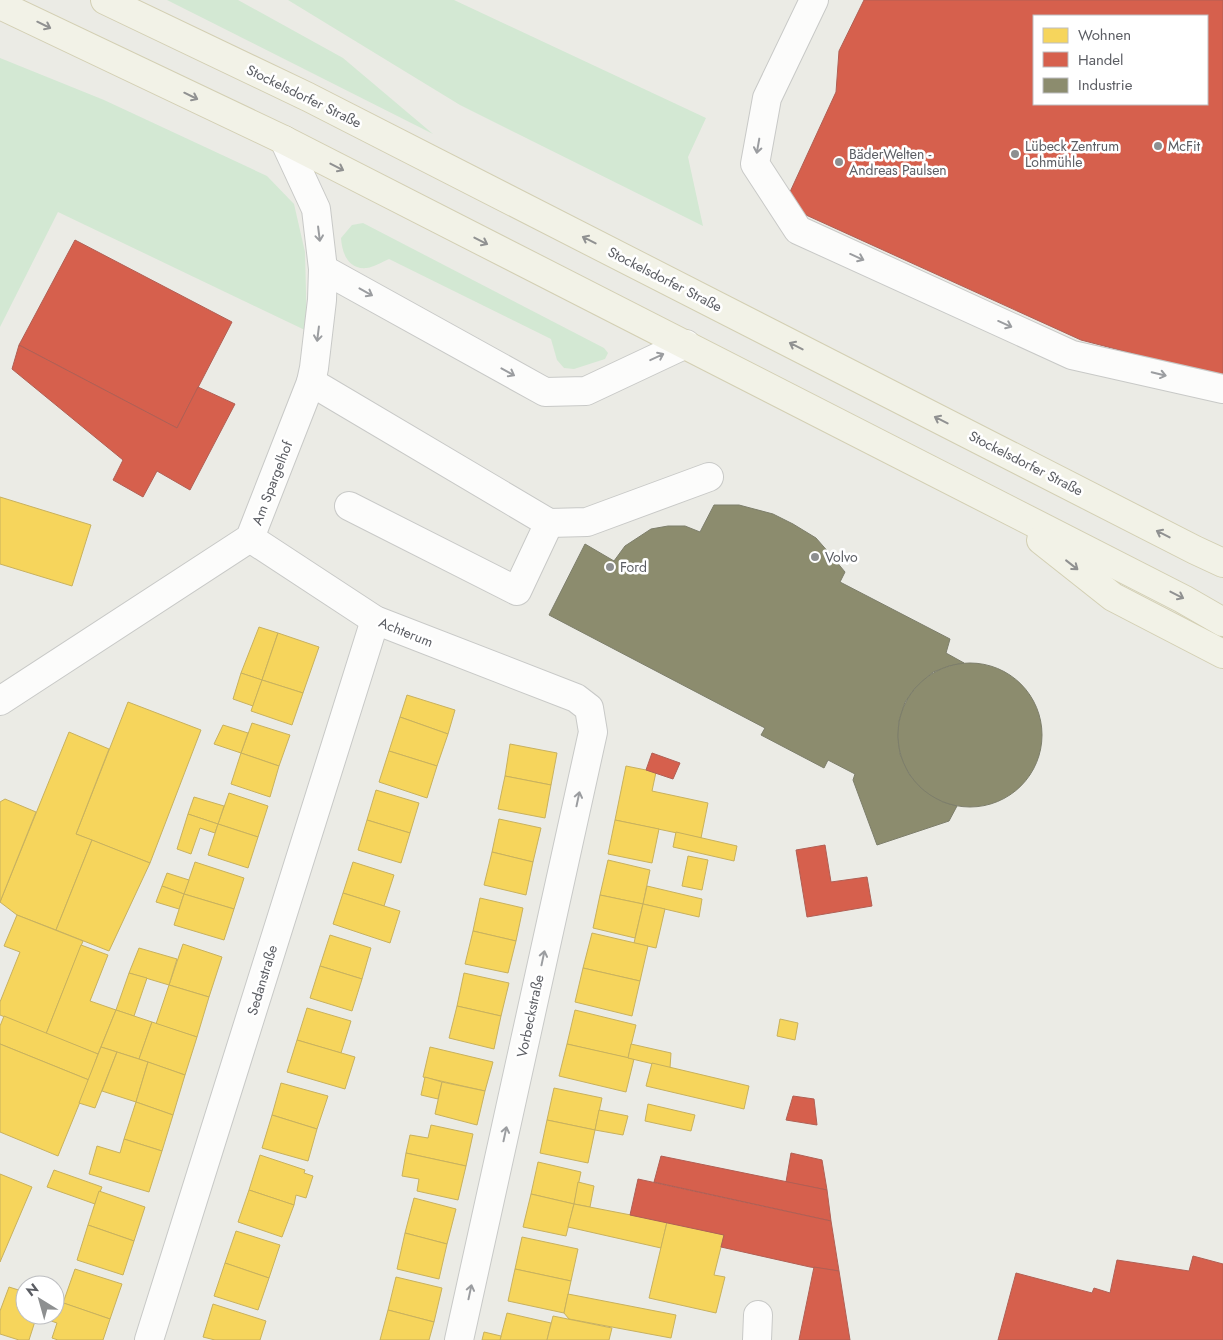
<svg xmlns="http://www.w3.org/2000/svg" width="1223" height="1340" font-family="Jost,sans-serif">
  <rect width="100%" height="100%" fill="#ebebe5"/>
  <g fill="#d3e8d3">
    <path d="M167,0H238L343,58L433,134Z"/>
    <path d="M288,0H454L706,118L688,157L703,226L460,105Z"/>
    <path d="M0,58L104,100L267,176L294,204L305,252L307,331L58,212L0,327Z"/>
    <path d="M363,223L604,348L608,353L605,359L574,369L564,368L557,360L551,339L389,259C382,262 374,267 367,268C348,270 342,253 341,238L352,225Z"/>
  </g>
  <g fill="#f6d55c" stroke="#c8b15e">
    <path d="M0,497L91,525L72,586L0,564Z"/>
    <path d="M259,627L278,633L262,680L241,673Z"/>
    <path d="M278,633L319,647L303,693L262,680Z"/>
    <path d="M241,673L262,680L253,706L233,699Z"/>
    <path d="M262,680L303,693L292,725L251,711Z"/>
    <path d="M407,695L455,710L448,734L400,717Z"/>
    <path d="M128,702L201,730L150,863L76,834Z"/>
    <path d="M400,717L448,734L437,766L389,751Z"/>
    <path d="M252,723L290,735L279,766L241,753Z"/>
    <path d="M223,725L248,733L241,753L214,744Z"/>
    <path d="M69,732L109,749L76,834L92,840L56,930L17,915L0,902Z"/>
    <path d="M510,744L557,753L551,785L505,776Z"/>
    <path d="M389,751L437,766L427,798L379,782Z"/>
    <path d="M241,753L279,766L270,797L231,784Z"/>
    <path d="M626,766L656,772L652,791L708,803L701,838L615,820Z"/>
    <path d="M505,776L551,785L545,818L498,809Z"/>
    <path d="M376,790L419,803L410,833L367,820Z"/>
    <path d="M229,793L268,806L258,837L218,824Z"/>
    <path d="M194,797L224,806L218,824L188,814Z"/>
    <path d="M5,799L36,812L0,902V802Z"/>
    <path d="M188,814L218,824L215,833L200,828L191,854L177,849Z"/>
    <path d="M499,819L541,828L533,862L492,852Z"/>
    <path d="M367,820L410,833L401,863L358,850Z"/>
    <path d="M615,820L659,829L652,863L608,854Z"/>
    <path d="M218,824L258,837L248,868L208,855Z"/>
    <path d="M676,832L737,846L734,861L673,847Z"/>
    <path d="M92,840L150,863L109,951L56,930Z"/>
    <path d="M492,852L533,862L526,895L484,885Z"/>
    <path d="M688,856L708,860L702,890L682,886Z"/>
    <path d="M608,860L650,870L643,904L600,895Z"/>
    <path d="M195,862L244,878L234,909L184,894Z"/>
    <path d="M353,862L394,875L384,906L343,893Z"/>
    <path d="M167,873L189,880L184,894L162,886Z"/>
    <path d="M162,886L184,894L179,909L156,902Z"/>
    <path d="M647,886L702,899L699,917L643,904Z"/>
    <path d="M343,893L400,911L390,943L333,924Z"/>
    <path d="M184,894L234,909L224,940L174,925Z"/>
    <path d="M600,895L643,904L635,938L593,928Z"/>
    <path d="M480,898L523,908L516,941L473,931Z"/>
    <path d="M643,904L665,909L656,948L634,943Z"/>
    <path d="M17,915L83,941L46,1034L0,1015V1002L20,952L4,946Z"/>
    <path d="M473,931L516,941L508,973L465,964Z"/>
    <path d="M592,933L648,946L640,981L583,968Z"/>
    <path d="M330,935L371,948L362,979L320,966Z"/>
    <path d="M183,944L222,957L209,997L169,985Z"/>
    <path d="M81,945L108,955L90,1001L116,1010L98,1054L46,1034Z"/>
    <path d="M139,948L177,959L169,985L129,973Z"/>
    <path d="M320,966L362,979L352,1011L310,998Z"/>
    <path d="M583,968L640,981L632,1016L575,1002Z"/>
    <path d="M129,973L147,978L134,1016L116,1010Z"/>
    <path d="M464,973L509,983L501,1016L457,1006Z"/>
    <path d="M169,985L209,997L197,1037L156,1024Z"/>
    <path d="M457,1006L501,1016L494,1049L449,1038Z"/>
    <path d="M307,1008L351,1021L341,1053L297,1040Z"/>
    <path d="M116,1010L152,1022L139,1059L101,1047Z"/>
    <path d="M575,1010L636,1025L628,1058L567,1044Z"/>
    <path d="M4,1016L98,1054L89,1080L0,1044V1026Z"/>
    <path d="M780,1019L798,1023L795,1040L777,1036Z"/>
    <path d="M152,1022L197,1037L185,1075L139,1059Z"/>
    <path d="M297,1040L355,1057L345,1089L287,1072Z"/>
    <path d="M0,1044L89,1080L58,1156L0,1132Z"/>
    <path d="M567,1044L634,1059L626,1092L559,1076Z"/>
    <path d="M631,1044L671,1053L670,1068L628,1058Z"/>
    <path d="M101,1047L117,1052L95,1108L79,1103Z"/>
    <path d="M430,1047L493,1062L485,1091L423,1077Z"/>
    <path d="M117,1052L148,1062L136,1102L102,1091Z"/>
    <path d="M148,1062L185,1075L173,1115L136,1102Z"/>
    <path d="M652,1063L749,1086L744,1109L646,1086Z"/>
    <path d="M425,1077L442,1082L438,1099L421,1095Z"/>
    <path d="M442,1082L485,1091L477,1125L435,1114Z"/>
    <path d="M281,1083L328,1096L317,1129L272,1115Z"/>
    <path d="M554,1088L602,1098L595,1130L547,1120Z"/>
    <path d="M136,1102L173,1115L162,1151L124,1139Z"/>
    <path d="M648,1104L695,1115L691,1131L645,1121Z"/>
    <path d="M599,1110L628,1116L623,1135L595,1130Z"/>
    <path d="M272,1115L317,1129L308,1161L262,1148Z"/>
    <path d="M547,1120L595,1130L588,1163L540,1153Z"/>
    <path d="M431,1125L473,1134L466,1166L406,1153L410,1135L428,1138Z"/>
    <path d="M124,1139L162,1151L149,1192L89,1174L97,1146L120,1153Z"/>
    <path d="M406,1153L466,1166L458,1200L417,1191L419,1179L402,1176Z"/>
    <path d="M260,1155L305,1170L304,1173L313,1176L306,1198L296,1195L294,1205L249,1190Z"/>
    <path d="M538,1162L581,1172L574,1204L531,1194Z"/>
    <path d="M54,1170L102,1187L95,1204L47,1187Z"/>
    <path d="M0,1174L32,1187L0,1262Z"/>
    <path d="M578,1182L594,1186L590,1207L574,1204Z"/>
    <path d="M249,1190L294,1205L282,1237L238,1222Z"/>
    <path d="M99,1191L145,1207L134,1241L88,1225Z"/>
    <path d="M531,1194L574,1204L566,1236L523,1227Z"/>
    <path d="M414,1198L456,1209L447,1244L405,1233Z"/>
    <path d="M574,1204L667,1222L661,1248L568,1227Z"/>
    <path d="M667,1222L724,1235L714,1275L725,1277L716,1313L649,1298Z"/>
    <path d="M88,1225L134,1241L123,1275L77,1260Z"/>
    <path d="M236,1231L280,1245L269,1278L225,1263Z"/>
    <path d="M405,1233L447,1244L439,1279L397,1269Z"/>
    <path d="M522,1237L578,1249L571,1281L515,1269Z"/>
    <path d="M225,1263L269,1278L258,1310L214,1296Z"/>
    <path d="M75,1269L122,1284L110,1319L63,1303Z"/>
    <path d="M515,1269L571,1281L564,1313L508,1301Z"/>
    <path d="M396,1277L442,1288L434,1322L388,1310Z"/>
    <path d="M9,1287L25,1292V1315H37L29,1340H19L0,1334V1311Z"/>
    <path d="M568,1294L676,1315L671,1338L569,1319L564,1313Z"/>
    <path d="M55,1300L110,1319L103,1340H58L52,1338L57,1323L37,1316L55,1315Z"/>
    <path d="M213,1304L266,1321L260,1340H215L203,1337Z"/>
    <path d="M388,1310L434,1322L429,1340H380Z"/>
    <path d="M507,1313L551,1323L547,1340H500Z"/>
    <path d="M553,1316L612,1328L609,1340H547Z"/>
    <path d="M484,1332L501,1336L500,1340H482Z"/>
  </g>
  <g fill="#d6604d" stroke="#b15f54" fill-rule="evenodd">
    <path d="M864,0H1223V377L1081,340L784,205L836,92L839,51ZM1034,16H1207V104H1034Z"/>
    <path d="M75,240L232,322L177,428L19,345Z"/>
    <path d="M19,345L177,428L198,387L235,404L190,490L157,471L143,497L113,480L123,460L12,369Z"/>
    <path d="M652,753L680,763L673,779L646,770Z"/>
    <path d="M825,845L831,882L867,877L872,906L807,917L796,850Z"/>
    <path d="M793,1096L814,1099L817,1125L786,1120Z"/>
    <path d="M791,1153L822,1160L827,1190L786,1182Z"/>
    <path d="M661,1156L827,1190L831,1221L654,1182Z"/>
    <path d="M638,1179L831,1221L839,1271L810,1267L721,1247L724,1235L630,1215Z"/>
    <path d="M1193,1256L1223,1264V1340H998L1016,1273L1092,1293L1094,1288L1110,1293L1117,1260L1189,1271Z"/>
    <path d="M814,1267L839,1271L850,1340H799Z"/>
  </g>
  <g fill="#8c8c6e" stroke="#7d7e6b">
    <path d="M714,505H739L773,514L793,524L816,538L830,554L845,572L840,582L950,639L946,653L964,663L949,666L933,672L915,688L905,702L899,721L898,737L900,754L909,774L921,788L943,802L957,806L949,821L877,845L853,780L855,774L828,760L824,768L761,735L765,728L549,615L585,544L614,561L625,546L651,529L668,526H685L700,532Z"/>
    <circle cx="970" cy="735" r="72"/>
  </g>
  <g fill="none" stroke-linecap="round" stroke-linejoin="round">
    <defs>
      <g id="minor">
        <path d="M814,0L767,98L755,164L798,230L1072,355L1223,389"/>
        <path d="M323,269L545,392L586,391L686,344"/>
        <path d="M311,382L549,523L587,522L709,477"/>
        <path d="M349,506L517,591L549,523"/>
        <path d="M250,538L375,620L576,698L589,708L593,732L459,1340"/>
        <path d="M0,701L250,538L311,382L314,368L322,300L323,269L316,209L284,140"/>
        <path d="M149,1340L375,620"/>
        <path d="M757,1340L758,1315"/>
      </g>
      <g id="major">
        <path d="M105,0L308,97L1195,550L1223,563"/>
        <path d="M0,5L284,140L1183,599L1223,622"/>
        <path d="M1041,540L1113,597L1223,654"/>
      </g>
    </defs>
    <use href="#minor" stroke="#c8c9c7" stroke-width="30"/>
    <use href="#major" stroke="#d3cfb3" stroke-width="30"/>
    <use href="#minor" stroke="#fcfcfb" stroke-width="28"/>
    <use href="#major" stroke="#f2f2e7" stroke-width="28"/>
  </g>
  <defs><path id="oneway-shaft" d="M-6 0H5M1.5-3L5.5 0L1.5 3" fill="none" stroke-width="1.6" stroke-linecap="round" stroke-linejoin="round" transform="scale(1.25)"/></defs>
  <g stroke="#909191">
    <use href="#oneway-shaft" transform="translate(44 25) rotate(26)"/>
    <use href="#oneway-shaft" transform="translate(191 96) rotate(26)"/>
    <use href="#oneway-shaft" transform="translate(337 167) rotate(27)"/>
    <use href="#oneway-shaft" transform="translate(589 240) rotate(-153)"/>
    <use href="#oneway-shaft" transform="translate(481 241) rotate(27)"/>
    <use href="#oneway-shaft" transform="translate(796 346) rotate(-153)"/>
    <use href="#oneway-shaft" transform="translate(941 420) rotate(-153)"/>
    <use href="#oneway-shaft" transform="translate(1163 534) rotate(-153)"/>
    <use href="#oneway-shaft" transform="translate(1072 565) rotate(38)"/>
    <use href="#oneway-shaft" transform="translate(1177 595) rotate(27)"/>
  </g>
  <g stroke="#9b9da0">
    <use href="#oneway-shaft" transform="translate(758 146) rotate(100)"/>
    <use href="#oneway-shaft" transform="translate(319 234) rotate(83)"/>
    <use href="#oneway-shaft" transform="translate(857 257) rotate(24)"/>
    <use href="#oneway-shaft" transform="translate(366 292) rotate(29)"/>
    <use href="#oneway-shaft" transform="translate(1005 324) rotate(24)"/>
    <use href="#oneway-shaft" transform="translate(318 334) rotate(97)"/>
    <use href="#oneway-shaft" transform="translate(657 357) rotate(-25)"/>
    <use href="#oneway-shaft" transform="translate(508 372) rotate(29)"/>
    <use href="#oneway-shaft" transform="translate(1159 374) rotate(13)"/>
    <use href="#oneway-shaft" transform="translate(578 799) rotate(-78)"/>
    <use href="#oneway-shaft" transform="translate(543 958) rotate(-78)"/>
    <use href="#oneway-shaft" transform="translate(505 1134) rotate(-78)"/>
    <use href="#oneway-shaft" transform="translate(470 1292) rotate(-78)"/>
  </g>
  <g fill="#8d8f90" stroke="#fff" stroke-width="2">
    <circle cx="1158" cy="146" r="5"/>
    <circle cx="1015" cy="154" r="5"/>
    <circle cx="839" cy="162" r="5"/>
    <circle cx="815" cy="557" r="5"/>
    <circle cx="610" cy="567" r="5"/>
  </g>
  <g text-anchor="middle" stroke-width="5" stroke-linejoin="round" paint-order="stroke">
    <g font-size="14" fill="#5b5d63" stroke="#fff">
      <text transform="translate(304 96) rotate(26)" y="5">Stockelsdorfer Straße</text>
      <text transform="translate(665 279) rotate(27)" y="5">Stockelsdorfer Straße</text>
      <text transform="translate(1026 463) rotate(27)" y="5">Stockelsdorfer Straße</text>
      <text transform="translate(272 483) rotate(-69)" y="5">Am Spargelhof</text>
      <text transform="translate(406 632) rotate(22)" y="5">Achterum</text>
      <text transform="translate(262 980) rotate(-73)" y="5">Sedanstraße</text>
      <text transform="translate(530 1016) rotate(-78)" y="5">Vorbeckstraße</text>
    </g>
    <g font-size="14" fill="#5b5d63" stroke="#fff" text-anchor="start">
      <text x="1025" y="151">Lübeck Zentrum<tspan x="1025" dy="16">Lohmühle</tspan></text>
      <text x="1168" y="151">McFit</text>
      <text x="849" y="159">BäderWelten -<tspan x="849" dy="16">Andreas Paulsen</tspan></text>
      <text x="825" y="562">Volvo</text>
      <text x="620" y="572">Ford</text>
    </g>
  </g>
  <rect x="1033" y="15" width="175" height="90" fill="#ffffff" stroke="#bdbec1"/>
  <rect x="1043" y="28" width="25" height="15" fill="#f6d55c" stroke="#bdbec1"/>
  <text x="1078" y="40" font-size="15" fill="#5b5d63">Wohnen</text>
  <rect x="1043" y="52" width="25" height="15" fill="#d6604d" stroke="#bdbec1"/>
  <text x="1078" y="65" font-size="15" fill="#5b5d63">Handel</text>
  <rect x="1043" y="78" width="25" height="15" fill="#8c8c6e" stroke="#bdbec1"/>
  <text x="1078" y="90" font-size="15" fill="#5b5d63">Industrie</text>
  <g transform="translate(40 1300) rotate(323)"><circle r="24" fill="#ffffff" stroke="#bdbec1"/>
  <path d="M0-4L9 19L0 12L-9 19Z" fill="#8d8f90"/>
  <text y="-8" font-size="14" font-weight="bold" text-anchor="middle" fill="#5b5d63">N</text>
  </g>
</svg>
